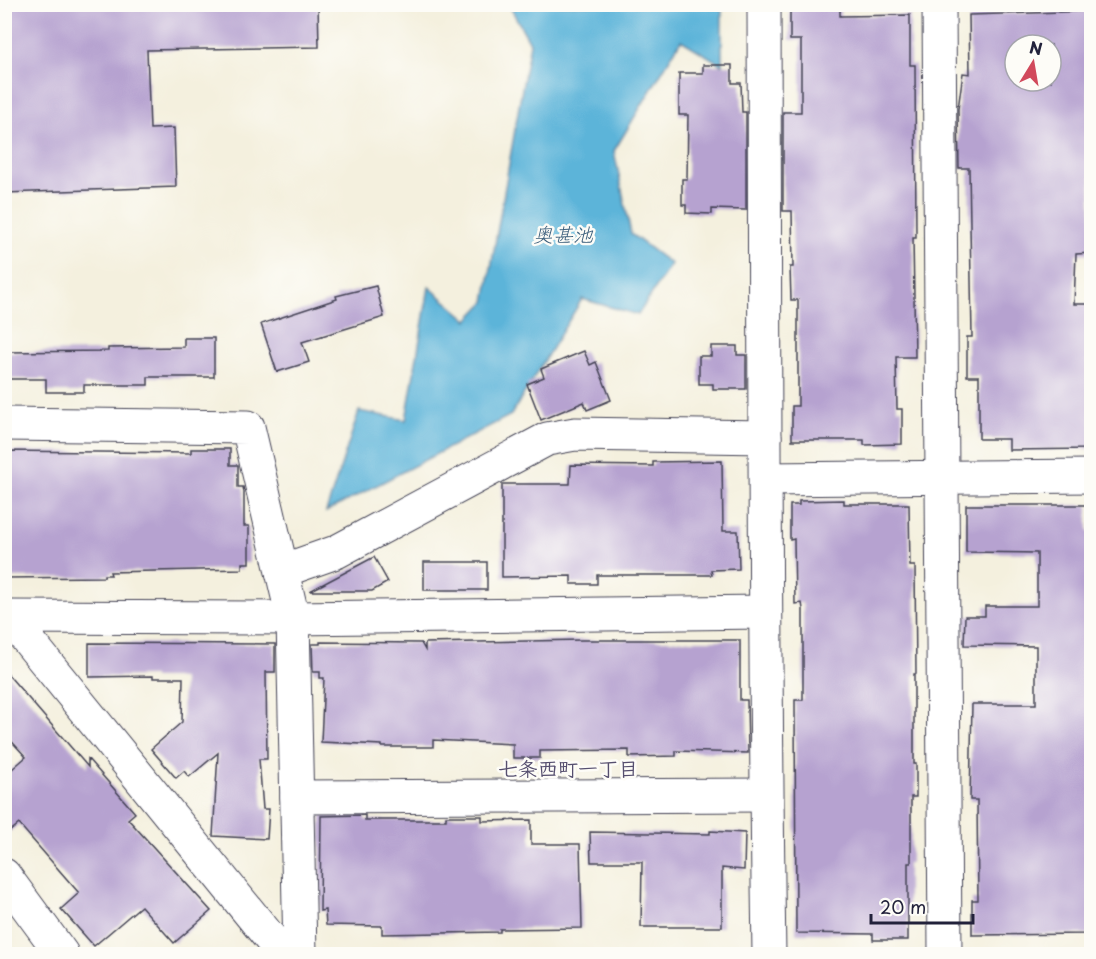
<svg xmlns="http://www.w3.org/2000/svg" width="1096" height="959" font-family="'Playpen Sans','Klee One',sans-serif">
  <rect width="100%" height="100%" fill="#fdfcf7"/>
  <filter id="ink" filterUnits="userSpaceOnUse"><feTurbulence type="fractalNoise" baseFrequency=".0167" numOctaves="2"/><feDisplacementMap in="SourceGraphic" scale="12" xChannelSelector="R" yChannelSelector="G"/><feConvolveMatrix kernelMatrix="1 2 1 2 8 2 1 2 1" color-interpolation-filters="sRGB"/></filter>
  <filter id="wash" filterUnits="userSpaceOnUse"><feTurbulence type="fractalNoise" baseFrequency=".008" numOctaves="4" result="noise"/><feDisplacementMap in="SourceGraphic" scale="24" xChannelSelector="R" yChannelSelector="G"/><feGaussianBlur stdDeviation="1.35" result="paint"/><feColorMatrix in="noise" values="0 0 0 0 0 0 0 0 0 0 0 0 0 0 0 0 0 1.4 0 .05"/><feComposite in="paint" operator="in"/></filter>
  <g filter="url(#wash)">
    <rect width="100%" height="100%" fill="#f4f0de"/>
    <path fill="#5bb4d9" stroke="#3e6b8a" stroke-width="1.5" d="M509,5H722V65L681,40L614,151L631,234L671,264L638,315L582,299L511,415L326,512L359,411L406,420L429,287L468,320L485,302L530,43Z"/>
    <g id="blocks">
      <g fill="#b6a2d0" fill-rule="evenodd">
        <path d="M4,4H318L319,47L147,50L150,129L174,128L176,187L4,193Z"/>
        <path d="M790,8H840V16L910,15V65H915L916,238H913L915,357H896L897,409H902V444L864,445V440H792V406H798V300H791L790,267H793L792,211H783V112H801V40H790Z"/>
        <path d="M1092,11V52H1088L1092,253L1076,254L1074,304H1092L1091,449L1009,450V439H979V376H967V337H972L969,168H959L958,109L963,73L970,74L969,15ZM1015,45H1051V81H1015Z"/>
        <path d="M703,65H732V83H741L742,112H746V210L712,209V214L686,213V205H682V179H687L688,115H679V73H703Z"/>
        <path d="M376,286L384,317L302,342L309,362L277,372L261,324L337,299L336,296Z"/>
        <path d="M184,338H214V377H148V385H84V392H46V379H4V352L108,351V348L184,347Z"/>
        <path d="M711,346H737V355H746V389H713V384H699V356H711Z"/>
        <path d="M584,351L590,365L596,362L611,400L587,410L584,402L541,420L527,384L544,377L541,369Z"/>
        <path d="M191,449H230V465H238V487H243L244,492V526H249V563H242V569L110,572L111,575H104V577L4,578V451L191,453Z"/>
        <path d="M722,461L723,531H738L739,569L711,570L712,575H597V584H571V576L502,577V484H570L571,465L653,466V462Z"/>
        <path d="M844,500V504H909L910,566H915L916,674H914V764H916V797H911V863H908V940H873V934L796,933L795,700H803V609L802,603L795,604L794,539L790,540V505H799V501Z"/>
        <path d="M966,505H1088V531H1092V919H1089V934L972,935V900H978L977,800H970L972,704H1036V646L964,645L965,616H985V606H1037V553L966,552Z"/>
        <path d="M374,557L388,582L372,591H310Z"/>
        <rect x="424" y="562" width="63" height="28"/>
        <path d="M582,640H740V700H747L748,753L676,751V756L629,757V750L540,751V758H513V744L433,740V747H382V745L321,742L324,678H320V672H313L312,644H320V642L421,643L425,650V643Z"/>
        <path d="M89,643L275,644V672H266L267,759H259L263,809H269L267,839L213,836L218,753L189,777L184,771L176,778L151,749L182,722L183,678H153V676L89,677Z"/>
        <path d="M4,670L88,767V759L135,813L128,819L211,911L174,943L141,906L94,946L61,909L79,893L19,824L4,836V776L26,757L4,733Z"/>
        <path d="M365,815V820H446V816H482V821L531,820V844H580L582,928L500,929V932L382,934V926L326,925L325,910L320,911L321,816Z"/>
        <path d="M710,831L745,833L744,870L722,868V927H641L642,862H591L590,832L710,834Z"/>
      </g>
    </g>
  </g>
  <g filter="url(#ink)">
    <use href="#blocks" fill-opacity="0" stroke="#424153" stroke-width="1.5"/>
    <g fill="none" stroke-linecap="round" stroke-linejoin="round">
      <defs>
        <g id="minor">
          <path d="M764,4C765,321 764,638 769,954"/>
          <path d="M939,4L945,954"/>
          <path d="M4,424L248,427L293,618L300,954"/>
          <path d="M766,479L1092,476"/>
          <path d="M282,571L336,552L547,439L575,434L765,437"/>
          <path d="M4,617L293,618L764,612"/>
          <path d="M10,618L283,954"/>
          <path d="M297,797L766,795"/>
          <path d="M4,875L62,954"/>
        </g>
      </defs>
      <use href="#minor" stroke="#424153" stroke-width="35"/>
      <use href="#minor" stroke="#fff" stroke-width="33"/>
    </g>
  </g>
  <g text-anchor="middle" stroke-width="5" stroke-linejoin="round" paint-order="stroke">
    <g font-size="20" font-style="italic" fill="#395c7a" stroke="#fdfcf7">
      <text x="563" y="242">奥甚池</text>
    </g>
    <g font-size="20" font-weight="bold" fill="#564f6f" stroke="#fdfcf7">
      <text x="568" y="776">七条西町一丁目</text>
    </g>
  </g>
  <rect width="1096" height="959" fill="none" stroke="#fdfcf7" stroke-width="24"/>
  <g transform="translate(1033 63) rotate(11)"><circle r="28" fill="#fdfcf7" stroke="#a5a5ac" stroke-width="1.5"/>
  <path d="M0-4.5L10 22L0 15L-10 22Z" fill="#d1495b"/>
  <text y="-9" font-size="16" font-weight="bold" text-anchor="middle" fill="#22223b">N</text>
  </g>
  <path d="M871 914v9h102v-9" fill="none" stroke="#22223b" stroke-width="3"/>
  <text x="880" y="914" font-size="18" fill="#22223b" stroke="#fdfcf7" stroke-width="4.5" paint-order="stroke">20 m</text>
</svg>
